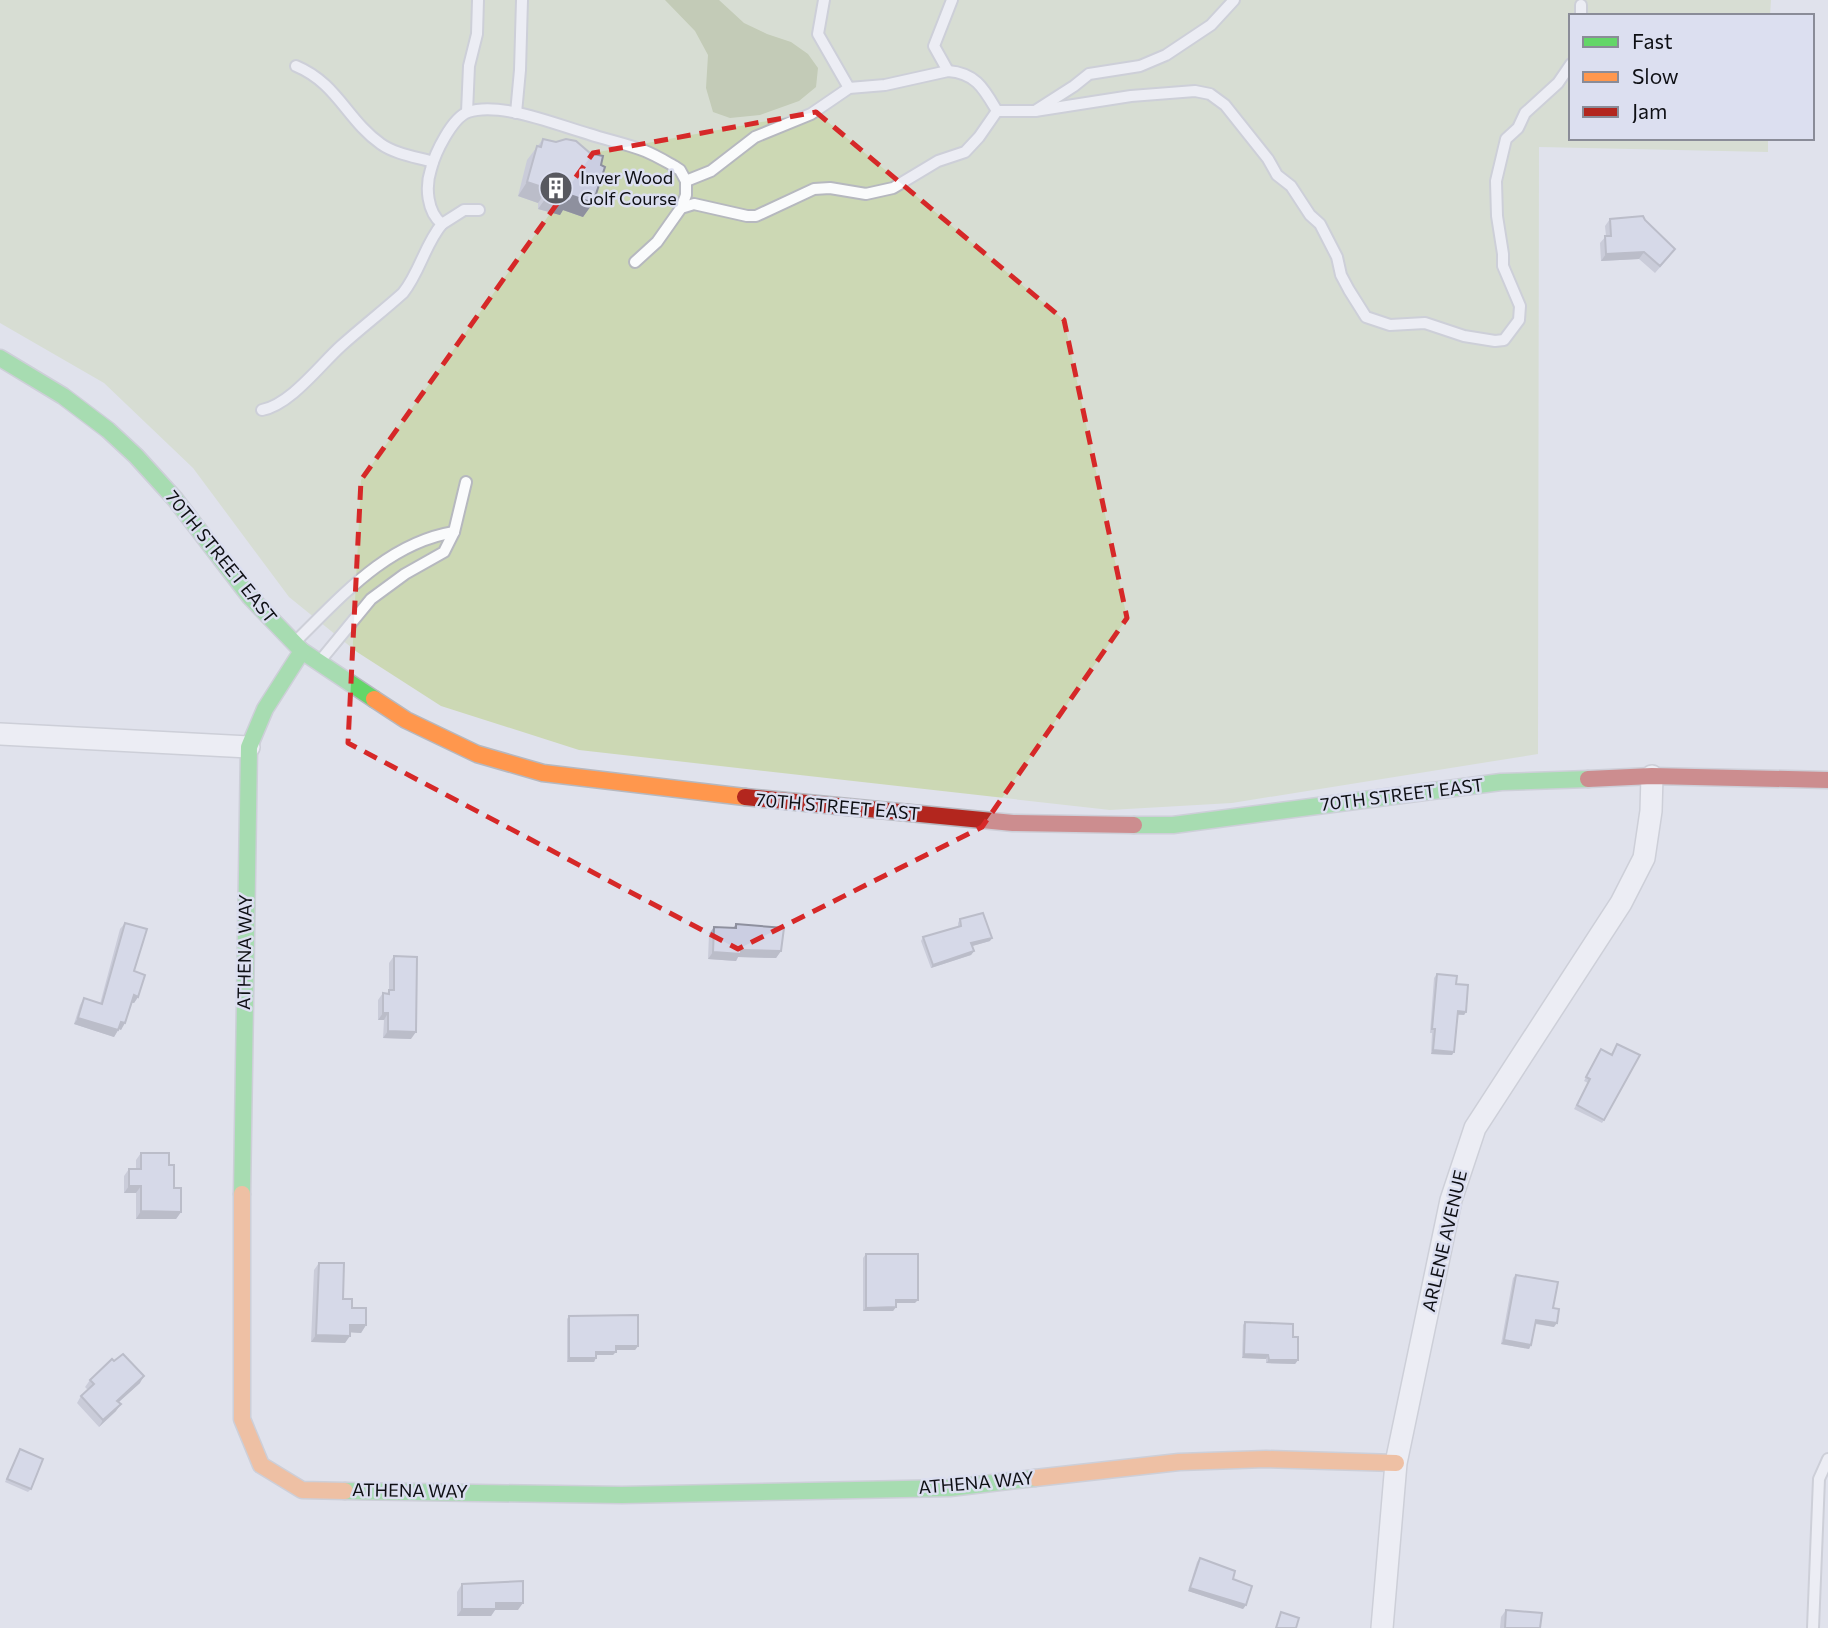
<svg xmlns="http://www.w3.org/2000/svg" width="1828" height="1628" font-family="Commissioner,sans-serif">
  <rect width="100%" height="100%" fill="#e0e2ec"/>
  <path fill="#ccd8b4" d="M0,0H1771L1770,16H1571V138H1768V152L1539,147L1538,754L1232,803L1110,810L579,750L441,706L357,652L289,597L193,468L104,383L0,323Z"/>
  <path fill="#a0af75" d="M665,0H719L744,23L767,34L791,42L808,54L818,68L816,87L799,101L760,115L730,118L713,112L706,88L708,55L695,31Z"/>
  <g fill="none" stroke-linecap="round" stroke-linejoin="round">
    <defs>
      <g id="lane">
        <path d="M824,0L818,34L849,88"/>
        <path d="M1581,5V16"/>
        <path d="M296,66C337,83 347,120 381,144C395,154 416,157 433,162"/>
        <path d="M948,71L934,46L952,0"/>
        <path d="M997,111H1035L1074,86L1089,74L1140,66L1166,55L1211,25L1234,0"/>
        <path d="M1035,111L1131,96L1195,91L1210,94L1225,105L1268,159L1277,175L1291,186L1310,215L1320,224L1337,257L1341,275L1349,290L1366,317L1390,325L1425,323L1464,336L1495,341L1504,340L1519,320L1520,306L1503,266V254L1497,216L1496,181L1506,139L1518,128L1525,113L1558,83L1571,64"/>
        <path d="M467,112L469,66L477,34L478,0"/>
        <path d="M516,113L520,70L522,0"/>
        <path d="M681,208L686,195V181"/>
        <path d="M479,210H464L442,224C427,212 425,187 431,169C435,153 452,118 468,112C500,101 557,125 589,134C607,140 627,144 645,151C655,155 665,161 674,166L680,170L686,181L711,171L755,137L811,114L849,88L885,85L948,71C976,73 984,89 997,111L979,137L965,152L938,161L893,188L866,194L830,188L814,189L756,216H747L694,204L681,208L657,242L635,262"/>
        <path d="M262,410C291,404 319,366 341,346C361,328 383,311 403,293C420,272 425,244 442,224"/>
        <path d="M295,642C341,597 387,543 454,532"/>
        <path d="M320,661L371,599L405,574L444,552L454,532L466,482"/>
        <path d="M1813,1628L1819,1479L1828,1459"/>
      </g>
      <g id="street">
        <path d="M0,734L249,747"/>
        <path d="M1382,1628L1396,1463L1451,1200L1475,1128L1621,903L1644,858L1651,811L1652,776"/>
      </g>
      <g id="fast">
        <path d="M0,358L63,396L108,430L136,456L175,499L250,597L302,651L374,699"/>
        <path d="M1134,825H1173L1501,782L1588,779"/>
        <path d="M242,1194L249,747L265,709L302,651"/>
        <path d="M345,1491L622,1495L950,1488L1035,1478"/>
      </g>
      <g id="slow">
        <path d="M374,699L406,720L477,754L543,773L745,797"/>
        <path d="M242,1194V1419L261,1465L302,1490L345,1491"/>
        <path d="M1035,1478L1179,1462L1266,1459L1396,1463"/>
      </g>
      <g id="jam">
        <path d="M1588,779L1652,776L1828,780"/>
        <path d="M745,797L1013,823L1134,825"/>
      </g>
    </defs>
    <use href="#lane" stroke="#b6b8bf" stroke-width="14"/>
    <use href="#street" stroke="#b6b8bf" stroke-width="24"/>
    <use href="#fast" stroke="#b6b8bf" stroke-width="19"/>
    <use href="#slow" stroke="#b6b8bf" stroke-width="19"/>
    <use href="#jam" stroke="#b6b8bf" stroke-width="19"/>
    <use href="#lane" stroke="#fafbfc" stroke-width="10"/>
    <use href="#street" stroke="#fafbfc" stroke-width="21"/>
    <use href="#fast" stroke="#63d668" stroke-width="16"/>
    <use href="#slow" stroke="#ff974d" stroke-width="16"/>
    <use href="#jam" stroke="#b3261e" stroke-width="16"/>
  </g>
  <g fill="#afb1c2">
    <path d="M543,139L556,142L593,203L583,217L563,210L560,215L538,209V203L518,196L527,160Z"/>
    <path d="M1610,219L1645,220L1670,256L1655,273L1639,259L1601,261L1600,243L1606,236L1605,226Z"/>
    <path d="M960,919L990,941L972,946L974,951L971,955L931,968L921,941L923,937L958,927V923Z"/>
    <path d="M125,923L138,997L134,1003H132L121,1030L119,1029L114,1037L74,1024L80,1005L84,998L100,1004L120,929Z"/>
    <path d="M736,924L781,951L776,958L738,957L736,961L708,959L709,934L714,927L733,928Z"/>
    <path d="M394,956L411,1039L383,1038L384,1020H378V1000L383,993L387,994L389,990V963Z"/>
    <path d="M1437,974L1456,984L1466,1012L1464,1015H1457L1452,1055L1431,1054L1432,1033H1430L1434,978Z"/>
    <path d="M1617,1044L1604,1120L1602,1123L1574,1109L1588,1083L1584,1081L1598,1053L1601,1049L1611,1054Z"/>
    <path d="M141,1153L169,1165L181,1212L176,1219H136V1193H124V1176L129,1169H136V1160Z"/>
    <path d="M866,1254L915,1303H896V1307L893,1311H863V1258Z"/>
    <path d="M319,1263L343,1299L352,1308L366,1325L361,1333L350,1332L345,1343L311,1342L314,1270Z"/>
    <path d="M1516,1275L1553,1308L1554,1327L1535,1324L1531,1345L1529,1349L1501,1344L1513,1278Z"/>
    <path d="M569,1316L638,1346L635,1350H616L613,1355H596L594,1362H567V1319Z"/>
    <path d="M1245,1322L1293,1337L1298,1360L1295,1364L1266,1363V1359L1242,1358L1243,1325Z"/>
    <path d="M90,1380L140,1383L119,1402L116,1411L99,1427L77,1403L81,1396L88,1390L85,1387Z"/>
    <path d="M20,1449L31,1489L28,1492L5,1482Z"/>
    <path d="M1200,1558L1246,1605L1243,1609L1188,1591L1197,1562Z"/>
    <path d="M462,1584L518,1610H495L491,1616H457V1592Z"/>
    <path d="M1506,1610L1540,1628H1500L1501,1617Z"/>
  </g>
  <g fill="#8e909e">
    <path d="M527,182L548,189L538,203L518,196Z"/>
    <path d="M548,195L573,196L593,203L583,217L563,210L560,215L538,209Z"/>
    <path d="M1644,252L1639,259L1601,261L1606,254Z"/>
    <path d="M992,938L990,941L969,947L971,943Z"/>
    <path d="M741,950L781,951L776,958L738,957L736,961L708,959L713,952Z"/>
    <path d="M974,951L971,955L931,968L933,965Z"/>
    <path d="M134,995L138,997L134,1003L130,1002Z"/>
    <path d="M1458,1011L1466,1012L1464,1015L1455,1014Z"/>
    <path d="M383,1013H388L384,1020H378Z"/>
    <path d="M78,1018L118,1030L114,1037L74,1024Z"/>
    <path d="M121,1022L125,1023L121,1030L117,1028Z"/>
    <path d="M388,1031L416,1032L411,1039L383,1038Z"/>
    <path d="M1433,1050L1454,1052L1452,1055L1431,1054Z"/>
    <path d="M129,1186H141L136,1193H124Z"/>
    <path d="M141,1211L181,1212L176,1219H136Z"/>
    <path d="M896,1300H918L915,1303H893Z"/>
    <path d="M896,1307L893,1311H863L866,1308Z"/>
    <path d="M1536,1320L1557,1323L1554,1327L1533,1323Z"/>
    <path d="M350,1325H366L361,1333L345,1332Z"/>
    <path d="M316,1335L350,1336L345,1343L311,1342Z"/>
    <path d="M1504,1340L1531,1345L1529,1349L1501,1344Z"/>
    <path d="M616,1346H638L635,1350H613Z"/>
    <path d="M596,1352H616L613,1355H594Z"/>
    <path d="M1244,1354L1268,1355L1266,1359L1242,1358Z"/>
    <path d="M569,1358H596L594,1362H567Z"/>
    <path d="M1269,1360H1298L1295,1364L1266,1363Z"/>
    <path d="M144,1376L140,1383L112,1408L117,1401Z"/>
    <path d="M121,1404L116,1411L99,1427L103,1420Z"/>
    <path d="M1190,1588L1246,1605L1243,1609L1188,1591Z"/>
    <path d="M496,1603H523L518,1610H495L491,1616H457L462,1609Z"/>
  </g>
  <g fill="#cbcee2" stroke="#8e909e" stroke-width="2">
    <path d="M543,139L556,142L566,139L576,141L590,153L603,156L601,165L605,167L593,203L573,196L570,201L548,195V189L527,182L537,146L541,147Z"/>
    <path d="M1643,216L1645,220L1675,249L1660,266L1644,252L1606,254L1605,236H1611L1610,219Z"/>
    <path d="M983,913L992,938L971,943L974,951L933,965L923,937L961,926L960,919Z"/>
    <path d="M125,923L147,929L134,971L145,975L138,997L134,995L125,1023L121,1022L118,1030L78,1018L84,998L102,1004Z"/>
    <path d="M736,924L784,928L781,951L741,950V954L713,952L714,927L736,928Z"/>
    <path d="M394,956L417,957L416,1032L388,1031V1013H383V993L389,994V990H394Z"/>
    <path d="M1437,974L1457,976L1456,984L1468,985L1466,1012L1458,1011L1454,1052L1433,1050L1435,1029H1432Z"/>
    <path d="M1617,1044L1640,1055L1604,1120L1577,1105L1590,1079L1586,1077L1601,1049L1612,1055Z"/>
    <path d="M141,1153H169V1165H174V1188H181V1212L141,1211V1186H129V1169H141Z"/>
    <path d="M866,1254H918V1300H896V1307L866,1308Z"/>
    <path d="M319,1263H344L343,1299H352V1308H366V1325H350V1336L316,1335Z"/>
    <path d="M1516,1275L1558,1282L1553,1308L1559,1309L1557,1323L1536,1320L1531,1345L1504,1340Z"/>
    <path d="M638,1315V1346H616V1352H596V1358H569V1316Z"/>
    <path d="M1245,1322L1293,1324V1337H1298V1360H1269L1268,1355L1244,1354Z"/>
    <path d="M123,1354L144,1376L117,1401L121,1404L103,1420L81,1396L94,1384L90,1380L112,1359L114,1361Z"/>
    <path d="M20,1449L43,1459L31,1489L7,1479Z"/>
    <path d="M1200,1558L1235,1571L1233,1579L1252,1586L1246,1605L1190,1588Z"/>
    <path d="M523,1581V1603H496V1609H462V1584Z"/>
    <path d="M1506,1610L1542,1613L1540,1628H1505Z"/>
    <path d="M1281,1612L1299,1618L1296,1628H1276Z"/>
  </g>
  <path d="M0 0H1828V1628H0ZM816,112L1064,320L1127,618L982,827L738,949L348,743L361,480L593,153Z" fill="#e0e2ec" fill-opacity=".55" fill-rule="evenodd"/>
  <path fill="none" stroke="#d62828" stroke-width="5" stroke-dasharray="14 9" stroke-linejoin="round" d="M816,112L1064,320L1127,618L982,827L738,949L348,743L361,480L593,153Z"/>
  <defs>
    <symbol id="building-disc" viewBox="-11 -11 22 22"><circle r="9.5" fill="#585960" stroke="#dcdff0"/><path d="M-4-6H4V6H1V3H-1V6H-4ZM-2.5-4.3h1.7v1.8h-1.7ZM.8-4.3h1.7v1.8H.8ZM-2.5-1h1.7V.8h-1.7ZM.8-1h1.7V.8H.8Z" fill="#fff"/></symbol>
  </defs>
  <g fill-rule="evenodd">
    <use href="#building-disc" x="537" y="169" width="38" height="38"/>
  </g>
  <g text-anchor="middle" stroke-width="5" stroke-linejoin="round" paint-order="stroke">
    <g font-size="18" fill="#0e0f14" stroke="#dcdff0" text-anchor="start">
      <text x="580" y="184">Inver Wood<tspan x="580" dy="21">Golf Course</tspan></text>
    </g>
    <g font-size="18" fill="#0e0f14" stroke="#dcdff0">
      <text transform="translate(221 557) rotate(51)" y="6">70TH STREET EAST</text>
      <text transform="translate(1402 795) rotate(-7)" y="6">70TH STREET EAST</text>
      <text transform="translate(838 807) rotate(5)" y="6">70TH STREET EAST</text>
      <text transform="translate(245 952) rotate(-89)" y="6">ATHENA WAY</text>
      <text transform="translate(1445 1241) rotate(-77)" y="6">ARLENE AVENUE</text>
      <text transform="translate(976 1483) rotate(-5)" y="6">ATHENA WAY</text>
      <text transform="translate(410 1491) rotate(1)" y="6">ATHENA WAY</text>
    </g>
  </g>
  <rect x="1569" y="14" width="245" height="126" fill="#dcdff0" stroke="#8a8c98" stroke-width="2"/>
  <rect x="1583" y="37" width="35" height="10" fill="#63d668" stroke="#8a8c98" stroke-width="2"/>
  <text x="1632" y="49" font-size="21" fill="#0e0f14">Fast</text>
  <rect x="1583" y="72" width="35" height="10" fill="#ff974d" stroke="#8a8c98" stroke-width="2"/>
  <text x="1632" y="84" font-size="21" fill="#0e0f14">Slow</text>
  <rect x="1583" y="107" width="35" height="10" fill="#b3261e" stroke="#8a8c98" stroke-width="2"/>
  <text x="1632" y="119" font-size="21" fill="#0e0f14">Jam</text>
</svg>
